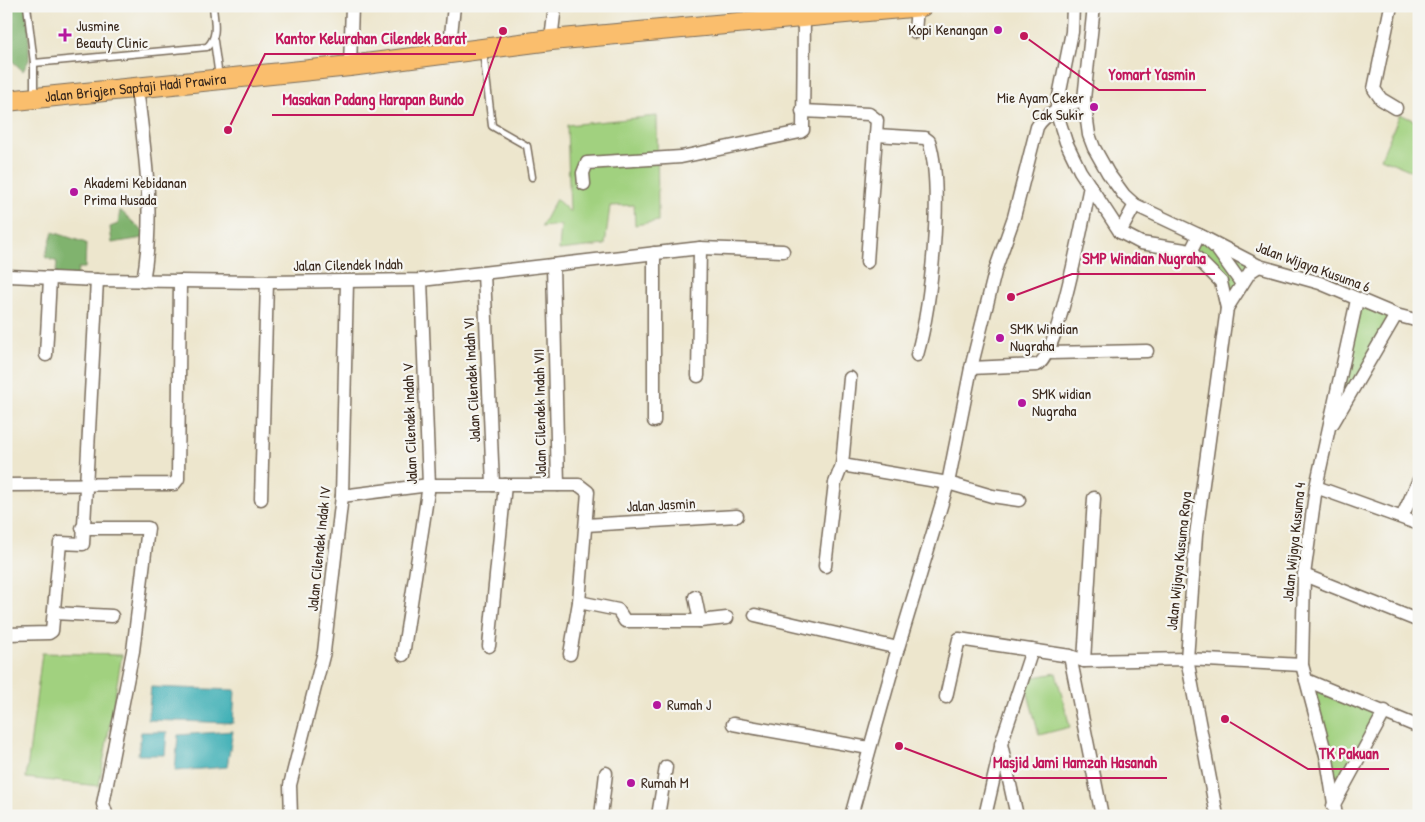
<svg xmlns="http://www.w3.org/2000/svg" width="1425" height="822" font-family="'Patrick Hand',sans-serif">
  <rect width="100%" height="100%" fill="#f6f6f2"/>
  <filter id="ink" filterUnits="userSpaceOnUse"><feTurbulence type="fractalNoise" baseFrequency=".02" numOctaves="2"/><feDisplacementMap in="SourceGraphic" scale="10" xChannelSelector="R" yChannelSelector="G"/><feConvolveMatrix kernelMatrix="1 2 1 2 8 2 1 2 1" color-interpolation-filters="sRGB"/></filter>
  <filter id="wash" filterUnits="userSpaceOnUse"><feTurbulence type="fractalNoise" baseFrequency=".0096" numOctaves="4" result="noise"/><feDisplacementMap in="SourceGraphic" scale="20" xChannelSelector="R" yChannelSelector="G"/><feGaussianBlur stdDeviation="1.12" result="paint"/><feColorMatrix in="noise" values="0 0 0 0 0 0 0 0 0 0 0 0 0 0 0 0 0 1.4 0 .05"/><feComposite in="paint" operator="in"/></filter>
  <g filter="url(#wash)">
    <rect width="100%" height="100%" fill="#ede6cd"/>
    <g fill="#a1d17f" stroke="#6e7e4e">
      <path d="M1400,114L1419,123V174L1381,158Z"/>
      <path d="M657,116L658,221L635,225L634,205L610,206L605,245L559,250L561,225L541,227L556,199L570,212L567,125Z"/>
      <path d="M1199,235L1259,266L1227,308L1221,282L1194,255Z"/>
      <path d="M1357,300L1396,315L1326,435Z"/>
      <path d="M42,653L122,655L99,786L26,778Z"/>
      <path d="M1056,673L1070,727L1039,735L1024,679Z"/>
      <path d="M1306,680L1385,711L1333,806Z"/>
    </g>
    <g fill="#80b36e" stroke="#5e6e46">
      <path d="M6,6H32L29,12V60L23,71L6,55Z"/>
      <path d="M120,210L149,237L112,243L110,227L118,224Z"/>
      <path d="M53,232L86,243L85,268H78L76,285L55,284L57,262L45,257Z"/>
    </g>
    <g fill="#3dafb5" stroke="#3c6c6a">
      <path d="M151,687L235,690L233,723L148,720Z"/>
      <path d="M233,731L227,767L175,771L178,735Z"/>
      <path d="M141,732H167L165,755H138Z"/>
    </g>
  </g>
  <g filter="url(#ink)">
    <g fill="none" stroke-linecap="round" stroke-linejoin="round">
      <defs>
        <g id="service">
          <path d="M27,6L34,63V96"/>
          <path d="M214,41L219,77"/>
          <path d="M483,51L492,126L527,146L532,177"/>
          <path d="M34,63L207,47C219,36 214,21 213,6"/>
        </g>
        <g id="minor">
          <path d="M1073,6L1072,32L1056,111L1066,142L1080,171L1120,232L1141,243L1185,250L1194,255L1221,282L1227,308"/>
          <path d="M1094,6L1084,99L1089,135L1094,148L1108,173L1124,195L1135,205L1205,238L1217,249L1242,284"/>
          <path d="M1391,6L1374,89L1381,99L1396,108"/>
          <path d="M915,32L917,7"/>
          <path d="M551,40L555,6"/>
          <path d="M449,54L454,6"/>
          <path d="M350,66L352,6"/>
          <path d="M137,88C145,153 155,216 143,281"/>
          <path d="M802,111L869,114L877,120L867,262"/>
          <path d="M876,135L925,138L929,141C944,188 931,306 917,355"/>
          <path d="M584,184L583,173L587,163L681,157L800,132L803,130L804,17"/>
          <path d="M1120,232L1135,205"/>
          <path d="M654,253V421"/>
          <path d="M1190,253L1199,235L1259,266L1320,283L1396,315L1419,321"/>
          <path d="M553,265L558,485H579L588,492L579,602L570,654"/>
          <path d="M484,273L493,485"/>
          <path d="M9,276L97,280L267,282L421,280L700,248L783,251"/>
          <path d="M1357,300L1316,487L1304,575L1302,665L1306,680L1419,727"/>
          <path d="M1049,353L1147,351"/>
          <path d="M46,355L50,278"/>
          <path d="M971,368L1037,365C1058,357 1084,214 1090,186"/>
          <path d="M698,376L700,248"/>
          <path d="M850,378L842,465L948,483L992,496L1019,500"/>
          <path d="M1333,423L1396,315"/>
          <path d="M6,485L174,484L178,479L180,281"/>
          <path d="M1316,487L1419,524"/>
          <path d="M342,496L429,485H558"/>
          <path d="M261,499L267,282"/>
          <path d="M1402,517L1419,480"/>
          <path d="M586,525L737,516"/>
          <path d="M82,528H148L133,651L103,804L107,816"/>
          <path d="M825,566L835,483L842,465"/>
          <path d="M1304,575L1419,621"/>
          <path d="M695,597L700,621"/>
          <path d="M579,602L618,610L625,621H700L727,618"/>
          <path d="M54,613L112,616"/>
          <path d="M755,615L898,648"/>
          <path d="M6,634L49,633L52,631L60,543L83,544L97,280"/>
          <path d="M489,646L505,485"/>
          <path d="M403,655L429,485L421,280"/>
          <path d="M1070,656L1102,816"/>
          <path d="M1084,661L1094,498"/>
          <path d="M1306,680L1327,759L1336,816"/>
          <path d="M946,697L959,639L1070,656L1084,661L1187,659L1302,665"/>
          <path d="M747,727L733,724L869,748"/>
          <path d="M1333,806L1385,711"/>
          <path d="M291,816L290,785L324,652L342,496L347,282"/>
          <path d="M601,816L606,773"/>
          <path d="M658,816L666,767"/>
          <path d="M851,816L898,648L948,483L971,368L996,268L1014,217L1037,127C1045,112 1069,105 1084,99"/>
          <path d="M985,816L1001,747"/>
          <path d="M1017,816L1001,744L1032,650"/>
          <path d="M1217,816L1187,659L1196,535L1227,308L1250,272L1259,266"/>
        </g>
        <g id="primary">
          <path id="s1" d="M6,101L350,66L551,40L922,6"/>
        </g>
      </defs>
      <use href="#service" stroke="#796c5b" stroke-width="9"/>
      <use href="#minor" stroke="#796c5b" stroke-width="15"/>
      <use href="#primary" stroke="#796c5b" stroke-width="22"/>
      <use href="#service" stroke="#fff" stroke-width="6"/>
      <use href="#minor" stroke="#fff" stroke-width="12"/>
      <use href="#primary" stroke="#fabe6d" stroke-width="20"/>
    </g>
  </g>
  <g fill="#b5179e" stroke="#f6f6f2" stroke-width="2">
    <circle cx="998" cy="30" r="5"/>
    <path d="M62.5 27.5h5v5h5v5h-5v5h-5v-5h-5v-5h5z"/>
    <circle cx="1094" cy="107" r="5"/>
    <circle cx="74" cy="192" r="5"/>
    <circle cx="1000" cy="338" r="5"/>
    <circle cx="1022" cy="403" r="5"/>
    <circle cx="657" cy="705" r="5"/>
    <circle cx="631" cy="783" r="5"/>
  </g>
  <g text-anchor="middle" stroke-width="4.5" stroke-linejoin="round" paint-order="stroke">
    <g font-size="15" fill="#3b2a1e" stroke="#f6f6f2" text-anchor="start">
      <text x="76" y="31">Jusmine<tspan x="76" dy="17">Beauty Clinic</tspan></text>
      <text x="988" y="35" text-anchor="end">Kopi Kenangan</text>
      <text x="1084" y="103" text-anchor="end">Mie Ayam Ceker<tspan x="1084" dy="17">Cak Sukir</tspan></text>
      <text x="84" y="188">Akademi Kebidanan<tspan x="84" dy="17">Prima Husada</tspan></text>
      <text x="1010" y="334">SMK Windian<tspan x="1010" dy="17">Nugraha</tspan></text>
      <text x="1032" y="399">SMK widian<tspan x="1032" dy="17">Nugraha</tspan></text>
      <text x="667" y="710">Rumah J</text>
      <text x="641" y="788">Rumah M</text>
    </g>
    <g font-size="15" fill="#3b2a1e" stroke="#f6f6f2">
      <text dy="5" stroke="none"><textPath href="#s1" startOffset="130">Jalan Brigjen Saptaji Hadi Prawira</textPath></text>
      <text transform="translate(348 265) rotate(-1)" y="5">Jalan Cilendek Indah</text>
      <text transform="translate(1313 267) rotate(20)" y="5">Jalan Wijaya Kusuma 6</text>
      <text transform="translate(472 380) rotate(-93)" y="5">Jalan Cilendek Indah VI</text>
      <text transform="translate(540 413) rotate(-91)" y="5">Jalan Cilendek Indah VII</text>
      <text transform="translate(410 424) rotate(-92)" y="5">Jalan Cilendek Indah V</text>
      <text transform="translate(661 505) rotate(-3)" y="5">Jalan Jasmin</text>
      <text transform="translate(1294 542) rotate(-84)" y="5">Jalan Wijaya Kusuma 4</text>
      <text transform="translate(319 549) rotate(-84)" y="5">Jalan Cilendek Indak IV</text>
      <text transform="translate(1179 561) rotate(-84)" y="5">Jalan Wijaya Kusuma Raya</text>
    </g>
  </g>
  <path fill="none" stroke="#c2185b" stroke-width="2" d="M228 130L265 54H476M1024 36L1099 90H1206M503 31L473 115H272M1011 297L1072 274H1215M1225 719L1308 769H1389M899 746L983 778H1167"/>
  <g fill="#c2185b" stroke="#f6f6f2" stroke-width="2">
    <circle cx="228" cy="130" r="5"/>
    <circle cx="1024" cy="36" r="5"/>
    <circle cx="503" cy="31" r="5"/>
    <circle cx="1011" cy="297" r="5"/>
    <circle cx="1225" cy="719" r="5"/>
    <circle cx="899" cy="746" r="5"/>
  </g>
  <g font-size="16" text-anchor="middle" font-weight="bold" fill="#c2185b" stroke="#f6f6f2" stroke-width="4.5" stroke-linejoin="round" paint-order="stroke">
    <text x="371" y="44">Kantor Kelurahan Cilendek Barat</text>
    <text x="1152" y="80">Yomart Yasmin</text>
    <text x="373" y="105">Masakan Padang Harapan Bundo</text>
    <text x="1144" y="264">SMP Windian Nugraha</text>
    <text x="1349" y="759">TK Pakuan</text>
    <text x="1075" y="768">Masjid Jami Hamzah Hasanah</text>
  </g>
  <rect width="1425" height="822" fill="none" stroke="#f6f6f2" stroke-width="25"/>
</svg>
